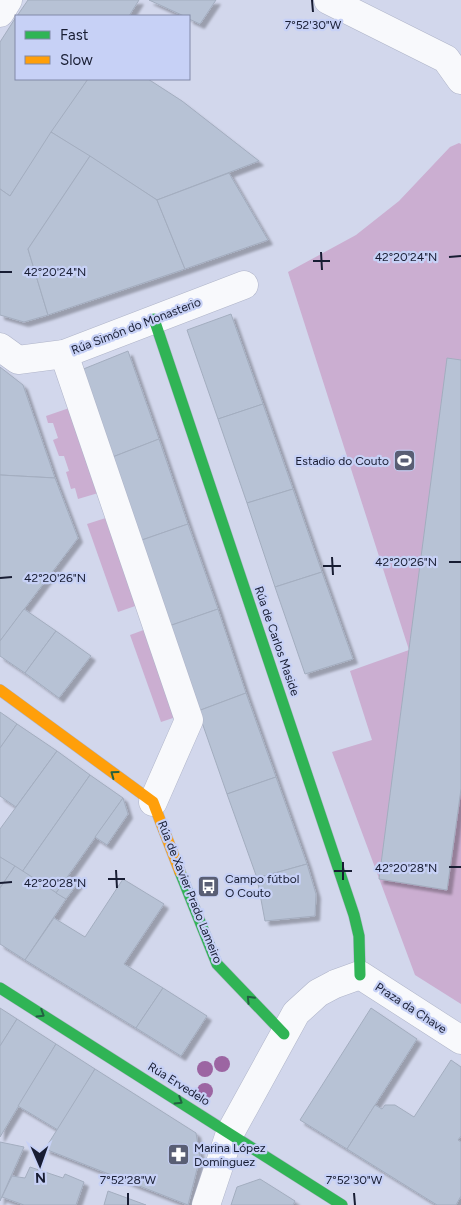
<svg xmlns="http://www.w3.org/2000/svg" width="461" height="1205" font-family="Figtree,sans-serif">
  <defs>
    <filter id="shadow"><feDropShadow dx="4.5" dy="4.5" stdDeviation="1" flood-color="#0004"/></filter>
  </defs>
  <rect width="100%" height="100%" fill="#d2d7ec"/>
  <g fill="#cbaed1">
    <path d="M459,143L461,144V1004L415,975L332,752L372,740L350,671L409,650L288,272L356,235L399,201L450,147Z"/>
    <path d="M78,405L105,491L78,499L75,488L71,489L66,472L69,471L64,456H59L53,440L58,438L53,423H48L46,416Z"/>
    <path d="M112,516L141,604L118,612L87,524Z"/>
    <path d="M149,628L179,716L161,722L130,635Z"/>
  </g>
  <g fill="#b7c2d5" stroke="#a3adbf" filter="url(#shadow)">
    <path d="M28,0H139L129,16H17Z"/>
    <path d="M149,0H216L200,24L189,19V16H184Z"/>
    <path d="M16,17V79H88L10,196L0,189V42Z"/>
    <path d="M88,79H148L182,101L259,161L157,200L51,132Z"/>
    <path d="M51,132L90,156L28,249L48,315L24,322L0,315V189L10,196Z"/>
    <path d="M90,156L157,200L185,269L48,315L28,249Z"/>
    <path d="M229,173L268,240L185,269L157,200Z"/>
    <path d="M231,314L263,404L218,419L187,330Z"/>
    <path d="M128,351L159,439L110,458L81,370Z"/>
    <path d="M447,358L461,360V789L447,890L379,879Z"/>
    <path d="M0,367L23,385L55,478L0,475Z"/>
    <path d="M263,404L293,489L247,503L218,419Z"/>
    <path d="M159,439L188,524L139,541L110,458Z"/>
    <path d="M0,475L55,478L78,538L0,641Z"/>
    <path d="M293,489L322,572L275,587L247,503Z"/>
    <path d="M188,524L218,609L169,626L139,541Z"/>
    <path d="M322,572L353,659L305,674L275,587Z"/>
    <path d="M24,609L56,631L25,673L0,656V641Z"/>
    <path d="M218,609L246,693L198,711L169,626Z"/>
    <path d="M56,631L91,656L59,698L25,673Z"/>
    <path d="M246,693L276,777L227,794L198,711Z"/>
    <path d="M0,712L17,724L0,748Z"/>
    <path d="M17,724L57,751L16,807L0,796V748Z"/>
    <path d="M57,751L90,775L22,872L0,857V829Z"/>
    <path d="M90,775L123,798L56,893L22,872Z"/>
    <path d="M276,777L307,864L257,878L227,794Z"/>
    <path d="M123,798L128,814L107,845L95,837Z"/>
    <path d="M0,857L15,866L0,888Z"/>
    <path d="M307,864L316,894L315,916L265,921L257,878Z"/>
    <path d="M15,866L66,899L25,960L0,944V888Z"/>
    <path d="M68,876L79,882L66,899L56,893Z"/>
    <path d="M123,879L164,904L124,964L163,988L136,1028L25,960L54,918L85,937Z"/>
    <path d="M163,988L207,1016L181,1056L136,1028Z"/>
    <path d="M0,1008L17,1019L0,1046Z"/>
    <path d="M371,1008L417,1039L347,1149L300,1120Z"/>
    <path d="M17,1019L56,1044L0,1137V1046Z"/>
    <path d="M56,1044L95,1069L58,1130L18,1106Z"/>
    <path d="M451,1060L461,1067V1136L458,1140L461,1142V1196L456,1205H437L347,1149L375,1105L382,1109L385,1105H395L414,1117Z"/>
    <path d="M95,1069L196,1133L200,1157L188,1205L45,1149Z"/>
    <path d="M0,1142L24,1147L0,1201Z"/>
    <path d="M30,1167L63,1178L65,1174L84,1182L76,1205H24L2,1197L12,1176L25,1178Z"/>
    <path d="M260,1179L295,1201L293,1205H231L237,1187Z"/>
    <path d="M108,1191L146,1205H104Z"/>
  </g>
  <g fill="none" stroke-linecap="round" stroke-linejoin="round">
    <defs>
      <g id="street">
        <path d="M328,0L446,59L461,80"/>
        <path d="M0,13L8,0"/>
        <path d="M0,347L18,360L64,354L244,285"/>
        <path d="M64,354L189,720L153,802"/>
        <path d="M206,1205L230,1133L296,1013L318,993L335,984L360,975L461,1040"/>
      </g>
      <g id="fast">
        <path d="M154,319L354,915L359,936L360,975"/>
        <path d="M180,872L217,964L284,1034"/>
        <path d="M0,988L342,1205"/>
      </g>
      <path id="slow" d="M0,690L153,802L180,872"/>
    </defs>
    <use href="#street" stroke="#afb4c9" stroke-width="29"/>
    <use href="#fast" stroke="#afb4c9" stroke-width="12"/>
    <use href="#slow" stroke="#afb4c9" stroke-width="12"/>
    <use href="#street" stroke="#f8f9fc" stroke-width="28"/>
    <use href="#fast" stroke="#30b455" stroke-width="11"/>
    <use href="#slow" stroke="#ff9f0a" stroke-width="11"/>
  </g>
  <g fill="#9c65a2">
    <circle cx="222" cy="1064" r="8"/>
    <circle cx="205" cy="1069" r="8"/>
    <circle cx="205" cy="1091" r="8"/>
  </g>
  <defs><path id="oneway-chevron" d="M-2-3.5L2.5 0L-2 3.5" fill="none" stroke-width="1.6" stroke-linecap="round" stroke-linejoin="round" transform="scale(1.25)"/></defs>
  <g stroke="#236142">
    <use href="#oneway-chevron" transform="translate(114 774) rotate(-144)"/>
    <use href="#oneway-chevron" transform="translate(250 999) rotate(-134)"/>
    <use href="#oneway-chevron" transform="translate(41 1014) rotate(32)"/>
    <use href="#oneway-chevron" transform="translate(179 1101) rotate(32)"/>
  </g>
  <path fill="none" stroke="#181d33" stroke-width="2" d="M312,0L313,12M321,252L322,270M449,257L461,256M313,261H330M0,272H12M332,557L333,575M449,562H461M323,566H341M0,578L12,577M343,862V880M449,867H461M116,870L117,888M334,871H352M108,879H125M0,883L12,882M128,1193V1205M354,1193L355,1205"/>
  <defs>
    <symbol id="stadium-square" viewBox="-11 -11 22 22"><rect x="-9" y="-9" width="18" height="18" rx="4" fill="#595e74" stroke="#c7d1f6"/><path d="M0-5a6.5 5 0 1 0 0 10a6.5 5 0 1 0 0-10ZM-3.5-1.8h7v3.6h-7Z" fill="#fff"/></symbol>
    <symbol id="bus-square" viewBox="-11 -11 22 22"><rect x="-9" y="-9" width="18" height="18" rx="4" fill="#595e74" stroke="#c7d1f6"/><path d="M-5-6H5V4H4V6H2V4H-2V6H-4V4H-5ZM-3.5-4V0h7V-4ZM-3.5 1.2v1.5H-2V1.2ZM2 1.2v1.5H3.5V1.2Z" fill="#fff"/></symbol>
    <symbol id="pharmacy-square" viewBox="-11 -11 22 22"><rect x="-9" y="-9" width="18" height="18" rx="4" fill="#595e74" stroke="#c7d1f6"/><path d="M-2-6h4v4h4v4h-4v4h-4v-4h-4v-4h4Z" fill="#fff"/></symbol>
  </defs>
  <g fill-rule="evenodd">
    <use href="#stadium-square" x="392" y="448" width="25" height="25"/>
    <use href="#bus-square" x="196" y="874" width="25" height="25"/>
    <use href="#pharmacy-square" x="166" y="1142" width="25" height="25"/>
  </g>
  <g text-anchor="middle" stroke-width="4.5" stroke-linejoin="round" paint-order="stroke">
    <g font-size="12" fill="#181d33" stroke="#c7d1f6">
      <text transform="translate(136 326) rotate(-21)" y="4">Rúa Simón do Monasterio</text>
      <text transform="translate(277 641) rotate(71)" y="4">Rúa de Carlos Maside</text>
      <text transform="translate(190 892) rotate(68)" y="4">Rúa de Xavier Prado Lameiro</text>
      <text transform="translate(411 1008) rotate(33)" y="4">Praza da Chave</text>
      <text transform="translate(179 1084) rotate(32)" y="4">Rúa Ervedelo</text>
    </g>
    <g font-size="12" fill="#181d33" stroke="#c7d1f6" text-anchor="start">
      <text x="389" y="465" text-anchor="end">Estadio do Couto</text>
      <text x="225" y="883">Campo fútbol<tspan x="225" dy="14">O Couto</tspan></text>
      <text x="194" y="1152">Marina López<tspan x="194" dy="14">Domínguez</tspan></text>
    </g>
  </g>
  <g font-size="12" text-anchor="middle" fill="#181d33" stroke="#c7d1f6" stroke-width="4.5" stroke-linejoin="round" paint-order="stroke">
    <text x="313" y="29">7°52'30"W</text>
    <text x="406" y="261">42°20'24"N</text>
    <text x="55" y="276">42°20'24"N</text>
    <text x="406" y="566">42°20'26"N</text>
    <text x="55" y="582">42°20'26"N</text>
    <text x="406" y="872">42°20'28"N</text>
    <text x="55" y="887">42°20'28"N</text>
    <text x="128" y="1184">7°52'28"W</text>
    <text x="354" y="1184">7°52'30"W</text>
  </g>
  <rect x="15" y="15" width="175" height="65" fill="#c7d1f6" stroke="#8189a8"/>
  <rect x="25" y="31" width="25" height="8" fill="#30b455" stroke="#8189a8"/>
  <text x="60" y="40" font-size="15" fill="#181d33">Fast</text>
  <rect x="25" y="56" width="25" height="8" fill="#ff9f0a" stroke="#8189a8"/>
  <text x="60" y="65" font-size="15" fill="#181d33">Slow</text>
  <g transform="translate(40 1165) rotate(178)" stroke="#c7d1f6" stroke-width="4" paint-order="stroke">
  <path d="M0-4L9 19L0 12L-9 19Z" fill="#181d33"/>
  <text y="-8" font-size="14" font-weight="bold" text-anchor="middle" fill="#181d33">N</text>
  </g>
</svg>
